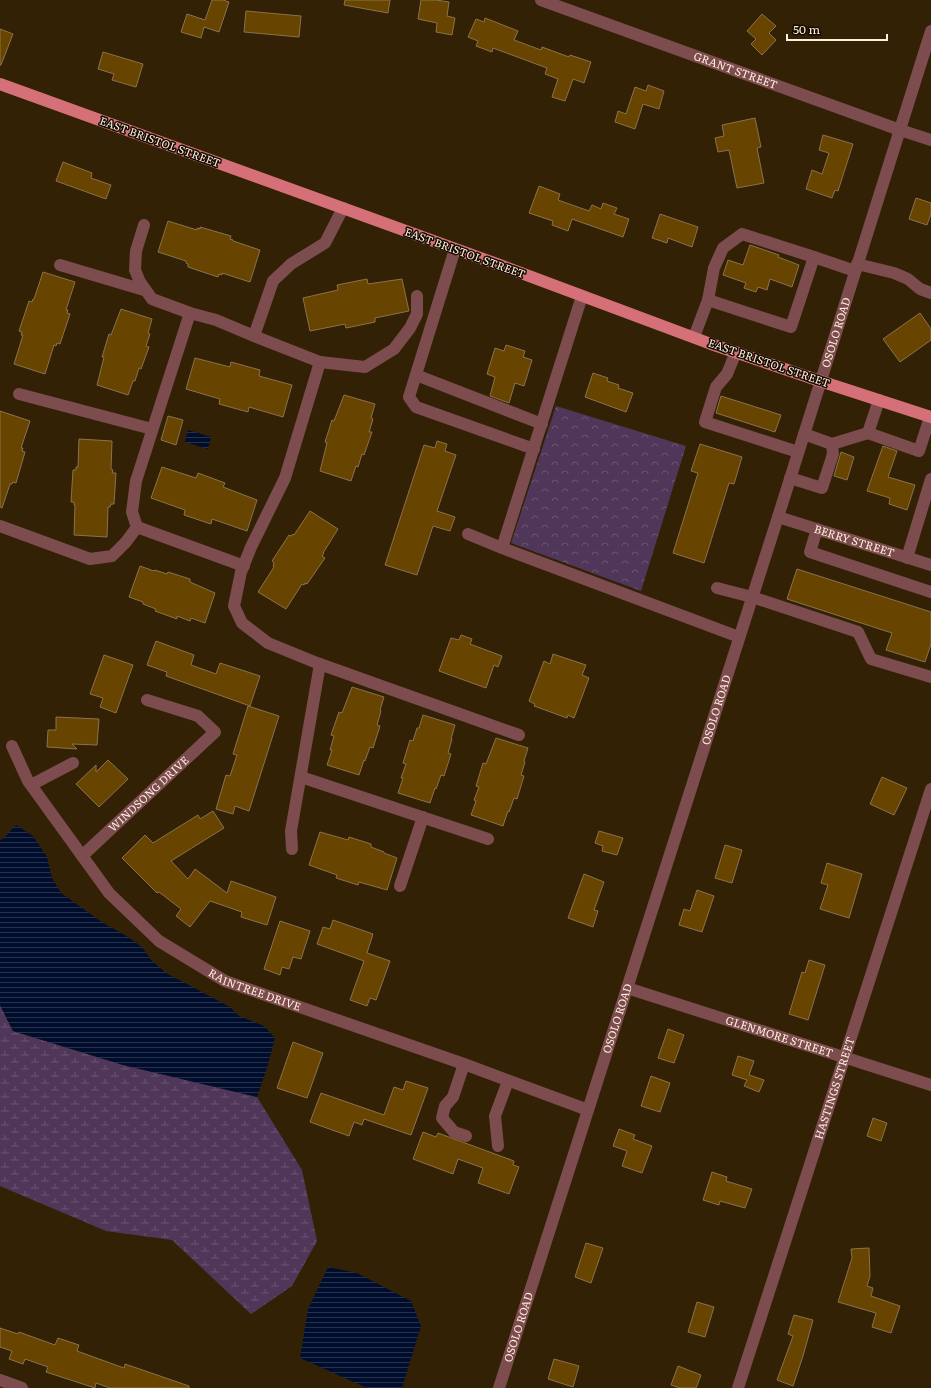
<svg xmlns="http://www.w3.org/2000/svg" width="931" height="1388" font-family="Literata,serif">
  <defs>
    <pattern id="forest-crowns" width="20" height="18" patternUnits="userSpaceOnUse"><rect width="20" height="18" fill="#503759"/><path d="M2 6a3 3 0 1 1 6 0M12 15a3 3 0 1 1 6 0" fill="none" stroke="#6a5470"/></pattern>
    <pattern id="wetland-marsh" width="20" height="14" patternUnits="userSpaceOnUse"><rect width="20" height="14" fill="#503759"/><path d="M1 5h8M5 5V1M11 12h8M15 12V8" fill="none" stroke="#6a5470"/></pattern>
    <pattern id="water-rules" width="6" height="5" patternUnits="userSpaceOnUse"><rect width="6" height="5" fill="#000d2d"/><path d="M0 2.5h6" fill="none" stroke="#26314b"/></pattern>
  </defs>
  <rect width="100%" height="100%" fill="#322105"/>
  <path fill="url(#forest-crowns)" d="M556,406L686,446L641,591L511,543Z"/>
  <path fill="url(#wetland-marsh)" d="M0,1005L13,1031L123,1065L257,1097L302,1170L317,1241L292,1286L251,1314L172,1240L106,1231L0,1186Z"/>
  <g fill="url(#water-rules)">
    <path d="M188,430L211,437L208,449L185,442Z"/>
    <path d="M16,825L33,836L47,857L52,878L61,893L103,923L125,935L142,947L151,960L166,973L230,1007L239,1016L264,1026L275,1038L267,1068L257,1097L123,1065L13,1031L0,1005V840L3,839Z"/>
    <path d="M328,1267L357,1273L411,1301L421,1326L402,1388H367L300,1358L308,1309Z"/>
  </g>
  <g fill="#674400" stroke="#8b724d">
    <path d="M212,0H223L229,2L219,32L204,27L201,38L181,32L187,14L205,20Z"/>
    <path d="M345,0H390L388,13L344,5Z"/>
    <path d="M421,0H436L449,2L447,16L455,18L452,35L436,32L437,23L418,19Z"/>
    <path d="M246,11L301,16L299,37L244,32Z"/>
    <path d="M762,14L776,26L769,33L776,40L762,55L751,44L756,39L747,31Z"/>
    <path d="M485,18L518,31L514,40L541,50L542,47L569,57L570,55L591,62L584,83L573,79L565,101L552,97L558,79L545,74L547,68L493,48L492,52L476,46L478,41L468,37L476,19L484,22Z"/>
    <path d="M0,29L13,34L1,65H0Z"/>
    <path d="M103,52L143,64L136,87L112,80L114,74L98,69Z"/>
    <path d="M648,85L664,91L659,109L643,104L635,129L615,122L618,111L626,114L635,87L646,91Z"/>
    <path d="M755,118L761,147L757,148L764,183L737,188L729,150L718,152L715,138L724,136L722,125Z"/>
    <path d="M823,135L853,144L838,191L835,190L832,198L806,189L812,170L822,174L829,153L819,150Z"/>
    <path d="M63,162L92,173L91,178L111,185L106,199L56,181Z"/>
    <path d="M539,186L560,194L558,200L589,211L592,205L601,209L603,203L617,208L614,214L629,219L623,237L572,219L568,231L552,225L553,221L529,213Z"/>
    <path d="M916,198L931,203V214L927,225L909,219Z"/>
    <path d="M660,214L698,227L692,247L668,238L667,243L652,238Z"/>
    <path d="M168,221L197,230V228L200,229V227L231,236L230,239L233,240V241L260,250L250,282L222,273V275L219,274L218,277L188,267V264L186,263V261L158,252Z"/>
    <path d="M750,245L779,255L778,257L799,265L792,287L770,279L767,290L758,287L756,292L744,288L746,283L723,275L728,260L743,265Z"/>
    <path d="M43,272L75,282L66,310H68L67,313L70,314L60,344L57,343L56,346L54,345L45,374L14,364L23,335H21L22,332L19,331L29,301L32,302L33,299H34Z"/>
    <path d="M367,279L368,284L402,279L409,311L375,318V322L346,328L345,324L310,331L303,298L338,290L337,285Z"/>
    <path d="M121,309L152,319L148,333L150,334L146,346L149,347L141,369L139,368L135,381H133L128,395L97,385L104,357H102L109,334L111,335Z"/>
    <path d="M920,313L931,329V340L900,362L883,339Z"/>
    <path d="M506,345L525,351L523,357L532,360L524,386L515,383L509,403L490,396L495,377L487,374L495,348L504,351Z"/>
    <path d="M195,358L230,367L231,362L260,370L259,376L292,385L283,417L249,407L248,412L219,404L220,399L186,389Z"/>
    <path d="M593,373L608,378L607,381L619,385L618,388L633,393L626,412L585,397Z"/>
    <path d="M344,395L375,404L371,418L373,419L369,432H372L364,455L362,454L358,467L356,466L351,481L320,471L327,443L325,442L332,420L334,421Z"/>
    <path d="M721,396L781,415L775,432L716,413Z"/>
    <path d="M0,411L30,421L21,448H23L22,451L25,452L16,483L13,482L12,484H10L2,508L0,507Z"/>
    <path d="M168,416L183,420L176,445L161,440Z"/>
    <path d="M79,439L112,441L111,469L113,470L112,473H116L114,504H111L110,507H108L107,537L74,535L75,505H74V502H71L73,470H76V467H78Z"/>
    <path d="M437,441L447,444L445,451L456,455L437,511L455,517L450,531L433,526L417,575L385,565L424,445L435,448Z"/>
    <path d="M700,444L742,457L734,484L729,483L704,563L673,553L698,473L691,471Z"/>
    <path d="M883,446L897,451L888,477L915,485L907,510L889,504L890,498L867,491Z"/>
    <path d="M841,452L854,457L847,480L834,476Z"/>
    <path d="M162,467L196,478L198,473L225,483L223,487L257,500L247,531L212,519L211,524L184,515L185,510L151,498Z"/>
    <path d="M310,511L338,529L323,553H324L322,556L325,558L307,584L305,583L304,585L302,584L286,609L258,592L274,567L273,566L274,563L272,561L289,535L291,536L293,534L294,535Z"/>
    <path d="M140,566L154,571L155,570L167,574L168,572L190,579V582L215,593L205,623L191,618L190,621L177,616V619L155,611L156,609L143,604V602L129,597Z"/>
    <path d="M797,569L931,612V644L925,662L886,650L892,633L787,599Z"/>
    <path d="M461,635L472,639L470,644L502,656L498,667L494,665L486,688L439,671L451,638L459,640Z"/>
    <path d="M156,641L194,655L191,665L216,674L220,663L260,676L250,706L166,676L167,672L147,665Z"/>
    <path d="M553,654L586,665L582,675L589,678L574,718L568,715L567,718L534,706L535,704L529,701L544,661L550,664Z"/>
    <path d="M104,655L133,665L116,713L100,707L103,698L90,694Z"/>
    <path d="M352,687L384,697L380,710L381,711L377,725L380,726L373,748L370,747L365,761L364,760L359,775L327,765L332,750H330L334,736L331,735L339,712L342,713Z"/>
    <path d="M248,706L279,716L249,811L235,806L233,814L216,809L226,775L230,776L237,755L233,754Z"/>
    <path d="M423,715L455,725L451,739H452L448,753L451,754L444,776L441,775L436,789L435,788L430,803L398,793L403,778H401L406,764L403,763L410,740L413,741L417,728H419Z"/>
    <path d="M56,717L99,719L97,745L72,744L77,749L47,747L48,730H56Z"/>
    <path d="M496,738L528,748L524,761L525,762L521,775L524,776L517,799L514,798L509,812L508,811L503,826L471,815L476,801L474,800L479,787L476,786L483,763L486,764Z"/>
    <path d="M108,760L128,779L99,807L76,784L96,765V772Z"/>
    <path d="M882,777L907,788L894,815L870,804Z"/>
    <path d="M213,811L224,828L171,861L188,879L195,869L227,893L231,881L276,897L267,925L241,917L242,912L210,901L190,927L176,916L181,909L159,892L157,893L122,858L145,835L153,843L198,815L200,819Z"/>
    <path d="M599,831L623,838L617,855L602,851L603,846L595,843Z"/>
    <path d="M320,832L348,840L349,837L371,844V847L384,852V853L397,858L387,890L359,882L358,885L336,878L337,875L309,865Z"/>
    <path d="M725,845L742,850L732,883L715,878Z"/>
    <path d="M827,863L862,874L849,918L820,909L828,885L821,883Z"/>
    <path d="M584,874L604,882L594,910L598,911L593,927L568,918Z"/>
    <path d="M697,890L714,896L702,932L679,925L684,909L690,911Z"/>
    <path d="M333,920L373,934L367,953L390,961L376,1000L370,998L367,1006L350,1000L364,961L317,944L323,927L330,929Z"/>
    <path d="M280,921L310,931L301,959L293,957L289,969L282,967L280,975L264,969Z"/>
    <path d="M809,960L825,965L808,1020L789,1014L802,972L805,973Z"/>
    <path d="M668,1029L684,1035L674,1063L658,1058Z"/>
    <path d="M293,1042L323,1053L307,1098L277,1088Z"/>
    <path d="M738,1056L754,1061L749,1075L764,1080L759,1092L744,1086L747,1080L732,1075Z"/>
    <path d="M651,1076L670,1083L660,1112L641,1106Z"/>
    <path d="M406,1081L428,1088L411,1135L364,1119L362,1125L354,1122L349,1136L310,1122L321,1093L384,1115L394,1087L403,1090Z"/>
    <path d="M873,1118L887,1123L881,1141L867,1136Z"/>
    <path d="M619,1129L635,1135L633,1139L652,1146L642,1173L622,1166L627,1151L613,1146Z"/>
    <path d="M423,1132L436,1137L438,1133L514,1161L513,1165L519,1167L509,1194L478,1183L483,1168L458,1159L453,1174L413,1159Z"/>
    <path d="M712,1172L727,1177L726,1181L752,1189L745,1208L720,1201L719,1205L703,1200Z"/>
    <path d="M586,1243L603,1248L591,1283L575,1277Z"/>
    <path d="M869,1248L870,1276L867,1286L873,1288L871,1296L900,1306L891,1333L872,1327L876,1313L838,1302L852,1258L851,1249Z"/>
    <path d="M697,1302L714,1307L705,1337L688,1332Z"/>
    <path d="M794,1315L813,1320L803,1356L793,1386L777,1380L793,1336L788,1334Z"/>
    <path d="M0,1328L18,1334L19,1332L55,1345L58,1338L79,1345L77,1351L124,1368L125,1364L189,1386V1388H110L96,1383L95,1388L46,1372L48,1367L25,1359L23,1364L9,1359L12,1351L0,1347Z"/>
    <path d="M554,1359L579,1366L573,1387L548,1379Z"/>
    <path d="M678,1366L701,1375L696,1388H680L671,1385Z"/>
  </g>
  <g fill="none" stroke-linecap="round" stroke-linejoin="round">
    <g stroke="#7d4c4f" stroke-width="12">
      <path id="s1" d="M541,0L900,130L931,140"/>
      <path d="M343,208L325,243L291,264L273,281L254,336L320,362L285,478L251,547L241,572L234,606L242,623L268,643L317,663L519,735"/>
      <path d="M144,225L136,251L135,270L140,282L152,299L190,313L216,320L254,336"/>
      <path d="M455,249L409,397L416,407L534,449"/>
      <path d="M857,264L894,273L908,279L920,289L931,293"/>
      <path d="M60,265L144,290"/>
      <path d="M582,296L502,548L739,637"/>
      <path d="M708,300L714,268L723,248L742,234L814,257"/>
      <path d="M694,337L708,300L791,327L814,257L855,271"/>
      <path d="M736,352L727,374L716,387L705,422L798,452"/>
      <path d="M320,362L365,367L394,349L410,328L417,314V296"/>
      <path d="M416,375L542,424"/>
      <path d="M19,394L152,429"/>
      <path d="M868,433L919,451L930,417"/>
      <path d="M804,434L832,444L868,433L879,400"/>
      <path d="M790,478L822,488L833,454L832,444"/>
      <path id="s2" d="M778,517L931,565"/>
      <path d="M0,526L90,559L112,556L126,542L137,527L244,566"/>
      <path d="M137,527L132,512L136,481L190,313"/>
      <path d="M817,529L810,552L931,592"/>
      <path d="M468,534L502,548"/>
      <path d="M907,558L931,479"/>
      <path d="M717,588L752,597L858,632L871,659L931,677"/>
      <path id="s3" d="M12,746L28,781L109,893L159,941L225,981L464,1064L588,1110"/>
      <path d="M301,777L488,839"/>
      <path d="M31,785L73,763"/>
      <path d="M292,849L291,831L320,664"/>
      <path id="s4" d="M82,856L215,732L198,716L147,700"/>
      <path d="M400,886L423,817"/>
      <path id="s5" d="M627,988L931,1085"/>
      <path d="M464,1064L453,1097L445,1106L442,1118L454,1132L466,1136"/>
      <path d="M498,1146L495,1116L508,1081"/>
      <path d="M0,1380L22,1388"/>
      <path id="s6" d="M499,1388L778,517L931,31"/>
      <path id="s7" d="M738,1388L931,789"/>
    </g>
    <path stroke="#d57078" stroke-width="12" d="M0,84L497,264L711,344L820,381L931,417"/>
  </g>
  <g text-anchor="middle" stroke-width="3" stroke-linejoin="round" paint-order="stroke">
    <g font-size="11" fill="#fdefdb" stroke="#150c01">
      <text dy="4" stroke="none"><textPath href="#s1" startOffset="207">GRANT STREET</textPath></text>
      <text transform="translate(160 142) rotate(20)" y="4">EAST BRISTOL STREET</text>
      <text transform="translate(465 253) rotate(20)" y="4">EAST BRISTOL STREET</text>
      <text dy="4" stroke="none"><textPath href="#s6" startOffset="1108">OSOLO ROAD</textPath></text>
      <text transform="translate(769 363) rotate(19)" y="4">EAST BRISTOL STREET</text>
      <text dy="4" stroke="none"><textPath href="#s2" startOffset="80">BERRY STREET</textPath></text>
      <text dy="4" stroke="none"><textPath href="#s6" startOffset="712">OSOLO ROAD</textPath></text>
      <text dy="4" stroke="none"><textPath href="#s4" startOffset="91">WINDSONG DRIVE</textPath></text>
      <text dy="4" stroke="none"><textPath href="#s3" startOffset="354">RAINTREE DRIVE</textPath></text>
      <text dy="4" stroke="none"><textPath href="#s6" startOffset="388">OSOLO ROAD</textPath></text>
      <text dy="4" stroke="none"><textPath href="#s5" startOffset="160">GLENMORE STREET</textPath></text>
      <text dy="4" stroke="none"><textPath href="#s7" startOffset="315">HASTINGS STREET</textPath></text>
      <text dy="4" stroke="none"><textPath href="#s6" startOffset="64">OSOLO ROAD</textPath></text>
    </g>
  </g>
  <path d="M787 34v6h100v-6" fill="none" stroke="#fdefdb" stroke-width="2"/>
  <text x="793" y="34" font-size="12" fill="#fdefdb" stroke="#150c01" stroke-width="3" paint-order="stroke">50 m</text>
</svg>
